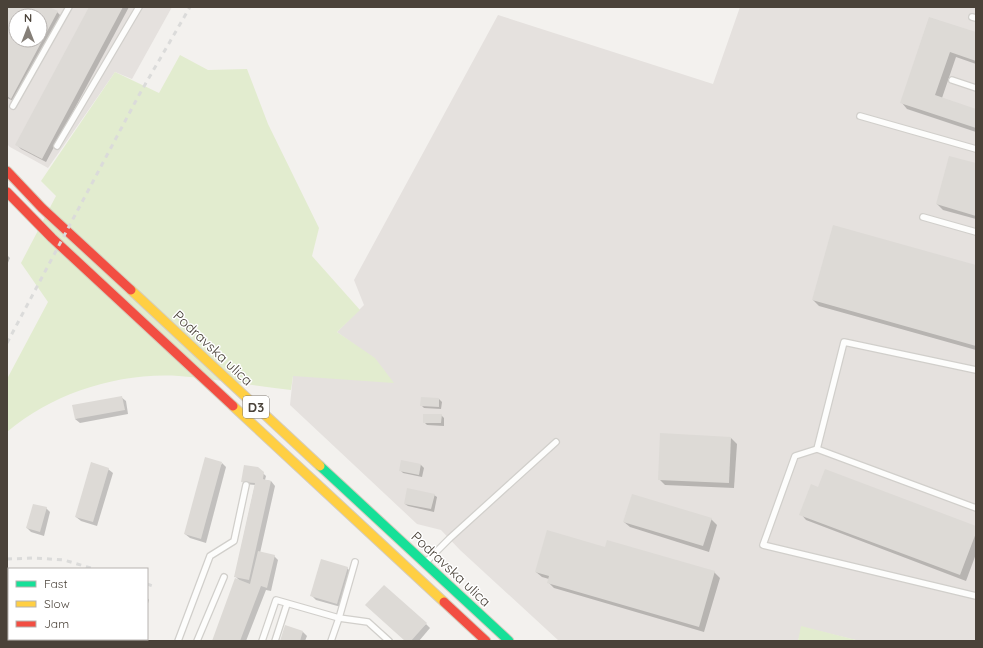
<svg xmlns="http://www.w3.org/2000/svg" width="983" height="648" font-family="Quicksand,sans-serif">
  <rect width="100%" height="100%" fill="#f3f1ee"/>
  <g fill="#e5e1de" fill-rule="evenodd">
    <path d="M7,7H172L132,79L115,72L48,168L10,147L7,144ZM16,16H40V40H16Z"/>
    <path d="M740,7H976V641H860L802,627L798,641H559L460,550L441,530L417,524L290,405L293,376L355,345L337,332L364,305L354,280L498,15L713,84Z"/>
  </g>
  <g fill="#e2eccf">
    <path d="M180,55L208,70L247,69L268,124L319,228L312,256L360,310L337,332L375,358L394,383L293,376L291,390C254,386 216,379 179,376C119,372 53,393 7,432V379L48,302L21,263L56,196L41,181L115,72L159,93Z"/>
    <path d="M801,626L860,641H798Z"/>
  </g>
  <g fill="#0003" fill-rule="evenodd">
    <path d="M7,7H47L57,12L61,16L16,102L7,98ZM16,16H40V40H16Z"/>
    <path d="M90,7H129L46,162L21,149L17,145Z"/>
    <path d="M930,18L976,33V64L956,57L942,98L976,110V132L907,109L902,103Z"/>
    <path d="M976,164V219L943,210L937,204Z"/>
    <path d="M7,255L10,258L7,265Z"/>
    <path d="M976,266V350L819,306L813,300Z"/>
    <path d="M121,397L126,401L128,414L80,423L75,419Z"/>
    <path d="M422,398L439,399L442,402L441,409L424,408L421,405Z"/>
    <path d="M441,415L444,418V426L427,425L424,422Z"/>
    <path d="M731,438L737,444L734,488L665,485L659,479Z"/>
    <path d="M402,461L421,465L424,468L422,477L403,473L400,470Z"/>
    <path d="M222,463L226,467L206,543L190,538L185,534Z"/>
    <path d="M257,468L266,476L265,480L271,481L275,486L260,553L274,556L278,560L271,591L266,590L246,641H213L240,581L235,576L255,485L245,484L243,481Z"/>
    <path d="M108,469L113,473L97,526L81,521L76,517Z"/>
    <path d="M819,488L976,527V554L966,581L806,520L801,514Z"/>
    <path d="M434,495L437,497L434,512L408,506L405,504Z"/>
    <path d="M46,508L50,512L44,536L31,532L27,528Z"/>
    <path d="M711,519L717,525L709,552L630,527L624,522Z"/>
    <path d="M605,548L714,572L720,578L704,632L554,588L548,582L549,579L542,577L536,572Z"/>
    <path d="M347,568L351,572L341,607L316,600L312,596Z"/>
    <path d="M147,597L149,600L147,607Z"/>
    <path d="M426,624L430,628L419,641H406Z"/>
    <path d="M303,632L307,636L305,641H281Z"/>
    <path d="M105,639H137L136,641H111Z"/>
  </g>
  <g fill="#dddad6" fill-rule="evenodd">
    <path d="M7,7H49L58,11L11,99L7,96ZM16,16H40V40H16Z"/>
    <path d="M89,7H123L42,159L15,145Z"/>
    <path d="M929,17L976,32V61L950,52L935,95L976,109V128L900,103Z"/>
    <path d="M949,156L976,163V216L936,204Z"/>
    <path d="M833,225L976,265V346L812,300Z"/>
    <path d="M122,396L125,410L75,419L72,405Z"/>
    <path d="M421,397L439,398V407L420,406Z"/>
    <path d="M423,414H442L441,423H423Z"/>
    <path d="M660,433L731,437L729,483L658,480Z"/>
    <path d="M205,457L222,462L201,539L184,534Z"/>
    <path d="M401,460L421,464L419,475L399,471Z"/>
    <path d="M91,462L109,468L93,522L75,517Z"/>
    <path d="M244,465L258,467L264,472L263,479L271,481L249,580L234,577L255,483L241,482Z"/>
    <path d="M825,469L976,526V533L960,575L799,515L811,484L818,487Z"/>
    <path d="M407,488L435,494L431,509L404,504Z"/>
    <path d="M632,494L712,518L703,546L623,522Z"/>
    <path d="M33,504L47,507L40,532L26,528Z"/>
    <path d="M547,530L605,547L607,540L715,571L699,627L547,583L549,576L535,572Z"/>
    <path d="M258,551L275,555L267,588L261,586L240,641H212L235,578L250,584Z"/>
    <path d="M321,559L348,567L337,604L310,596Z"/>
    <path d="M7,584L9,585V610L7,609Z"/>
    <path d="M384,585L427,623L411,641H405L365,605Z"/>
    <path d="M285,625L303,631L300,641H280Z"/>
    <path d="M117,639H129V641H122Z"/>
  </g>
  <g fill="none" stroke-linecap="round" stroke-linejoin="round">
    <defs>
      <g id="lane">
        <path d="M972,17L976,18"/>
        <path d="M952,80L976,88"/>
        <path d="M13,106L69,7"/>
        <path d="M860,116L976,149"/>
        <path d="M57,146L139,7"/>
        <path d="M923,217L976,232"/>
        <path d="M976,370L844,342L817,449L976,508V507"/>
        <path d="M817,449L795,456L763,545L976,596"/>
        <path d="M355,562L339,618L368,622L389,641"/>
        <path d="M426,562L450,538L556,442"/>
        <path d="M178,641L210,556L234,541L246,485"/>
        <path d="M197,641L224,577"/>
        <path d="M262,641L276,600L339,618L331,641"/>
        <path d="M275,641L287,604"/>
      </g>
      <g id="street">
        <path d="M7,630H9"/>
        <path d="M39,639L45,641"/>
      </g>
      <path id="fast" d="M320,466L509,641"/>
      <g id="slow">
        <path d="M131,290L320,466"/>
        <path d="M233,406L444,602"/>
      </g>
      <g id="jam">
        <path d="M7,171L42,208L131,290"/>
        <path d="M7,192L52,238L233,406"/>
        <path d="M444,602L486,641"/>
      </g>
    </defs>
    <use href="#lane" stroke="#d1cfcb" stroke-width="8"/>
    <use href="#street" stroke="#d1cfcb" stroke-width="13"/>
    <use href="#fast" stroke="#d5ccbc" stroke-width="11"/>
    <use href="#slow" stroke="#d5ccbc" stroke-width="11"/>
    <use href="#jam" stroke="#d5ccbc" stroke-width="11"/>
    <use href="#lane" stroke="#fdfdfc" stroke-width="5.5"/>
    <use href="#street" stroke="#fdfdfc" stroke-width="11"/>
    <use href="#fast" stroke="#16e098" stroke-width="9"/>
    <use href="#slow" stroke="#ffcf43" stroke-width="9"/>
    <use href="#jam" stroke="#f24e42" stroke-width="9"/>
    <g stroke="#dbdbda" stroke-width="3" stroke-dasharray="5 5" stroke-linecap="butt">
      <path d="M7,343L139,95L190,7"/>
      <path d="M7,559L34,558L64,560L94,569"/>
      <path d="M147,584L153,586"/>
    </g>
  </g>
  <g text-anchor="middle" stroke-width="3" stroke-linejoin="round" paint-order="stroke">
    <rect fill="#fff" stroke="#807b74" stroke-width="1" x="243" y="396" width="26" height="22" rx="3"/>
    <g font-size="13" font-weight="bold" fill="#4a4239">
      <text x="256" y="412">D3</text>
    </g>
    <g font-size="14" fill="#4a4239" stroke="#fff">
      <text transform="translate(213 348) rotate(43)" y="5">Podravska ulica</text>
      <text transform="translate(451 569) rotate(43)" y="5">Podravska ulica</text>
    </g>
  </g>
  <rect width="983" height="648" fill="none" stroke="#4a4239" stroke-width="16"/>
  <rect x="8" y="568" width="140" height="72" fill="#ffffff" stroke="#b7b3b0"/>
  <rect x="16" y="581" width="20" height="6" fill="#16e098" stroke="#b7b3b0"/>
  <text x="44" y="588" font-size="12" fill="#4a4239">Fast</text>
  <rect x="16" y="601" width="20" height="6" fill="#ffcf43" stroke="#b7b3b0"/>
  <text x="44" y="608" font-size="12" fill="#4a4239">Slow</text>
  <rect x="16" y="621" width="20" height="6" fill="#f24e42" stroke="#b7b3b0"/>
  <text x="44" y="628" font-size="12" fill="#4a4239">Jam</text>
  <g transform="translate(28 28)"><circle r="19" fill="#ffffff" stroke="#b7b3b0"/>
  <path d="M0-3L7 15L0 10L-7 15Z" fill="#857f78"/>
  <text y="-6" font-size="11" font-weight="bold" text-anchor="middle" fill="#4a4239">N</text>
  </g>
</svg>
